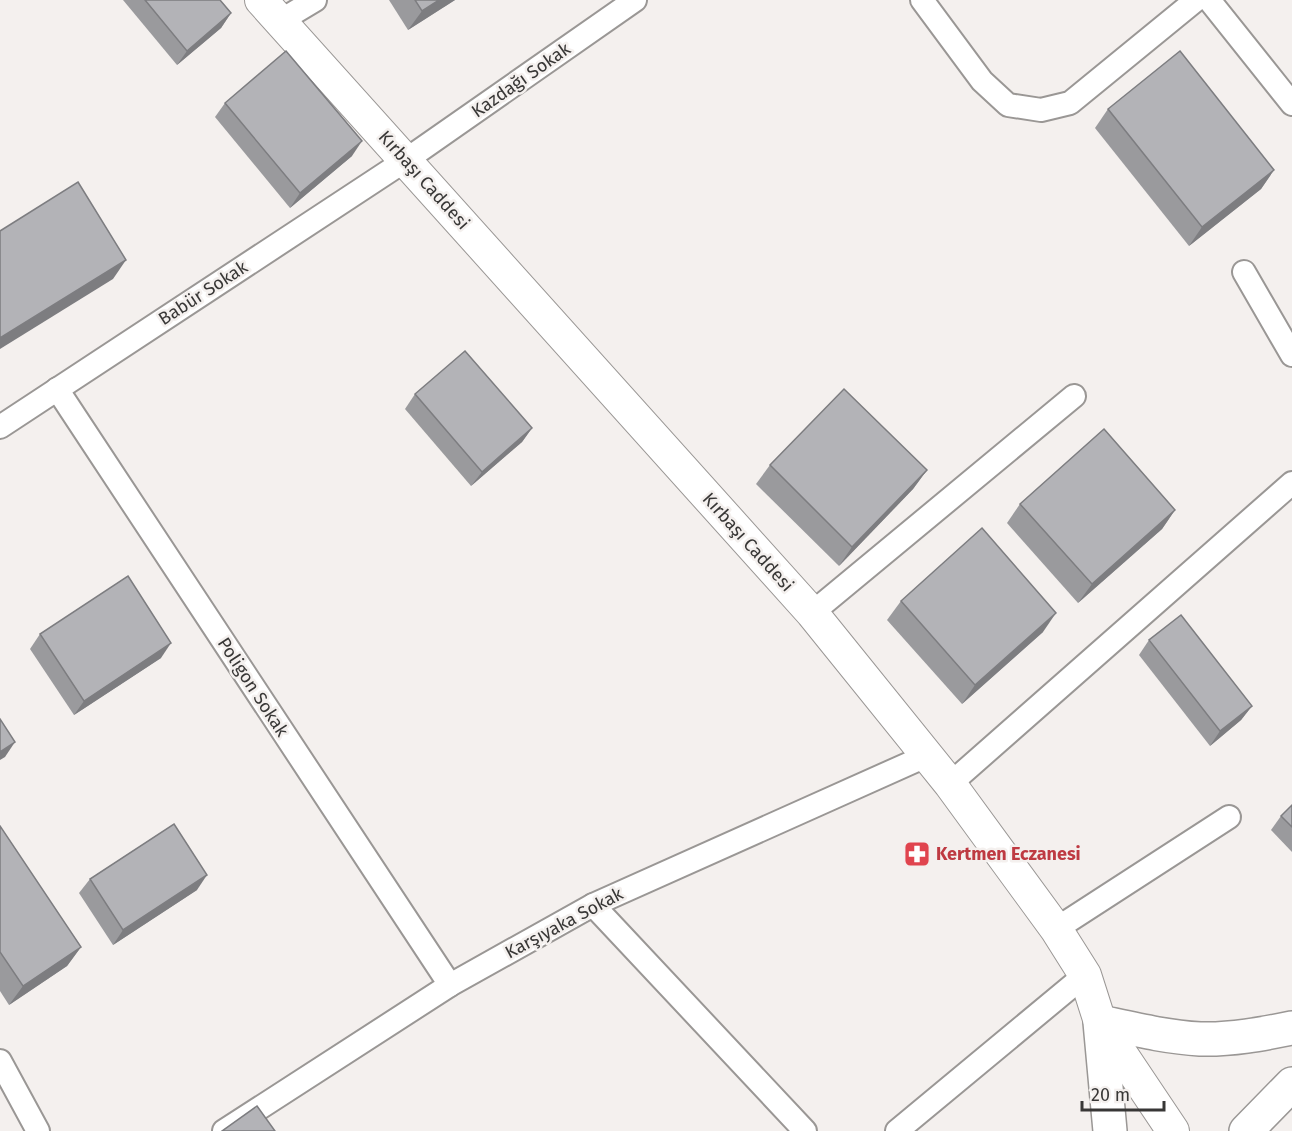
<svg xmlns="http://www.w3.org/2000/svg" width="1292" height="1131" font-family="'Fira Sans',sans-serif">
  <rect width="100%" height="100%" fill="#f4f0ee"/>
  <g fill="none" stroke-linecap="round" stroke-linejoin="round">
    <defs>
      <g id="street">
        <path d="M922,0L982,81L1008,105L1041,110L1070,103L1196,0"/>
        <path d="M1209,0L1292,104"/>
        <path d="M280,21L315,0"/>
        <path d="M1244,272L1292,355"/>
        <path d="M57,389L450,985"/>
        <path d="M0,427L406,160L635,0"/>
        <path d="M812,613L1074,396"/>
        <path d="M950,784L1292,483"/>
        <path d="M593,905L805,1131"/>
        <path d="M1056,929L1229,817"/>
        <path d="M0,1061L38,1131"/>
        <path d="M224,1131L450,985L593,905L926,756"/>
        <path d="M897,1131L1085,975"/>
      </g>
      <path id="secondary" d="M261,0L812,613L950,784L1056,929L1085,975L1100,1022L1173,1131"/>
      <g id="primary">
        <path d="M1110,1131L1100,1022C1133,1029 1166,1037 1200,1039C1231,1040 1262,1034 1292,1028"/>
        <path d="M1246,1131L1292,1084"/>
      </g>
    </defs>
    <use href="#street" stroke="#9a9795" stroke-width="26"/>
    <use href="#secondary" stroke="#9a9795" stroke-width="34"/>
    <use href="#primary" stroke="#9a9795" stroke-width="36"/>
    <use href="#street" stroke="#fff" stroke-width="22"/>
    <use href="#secondary" stroke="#fff" stroke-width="32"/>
    <use href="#primary" stroke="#fff" stroke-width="33"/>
  </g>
  <g fill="#9a9a9d">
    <path d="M123,0H220L231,13L221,28L177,65Z"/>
    <path d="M389,0H455L408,30Z"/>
    <path d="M225,103L352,156L290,208L215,117Z"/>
    <path d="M1108,109L1274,170L1261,189L1189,246L1095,128Z"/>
    <path d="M415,394L532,428L522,442L471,486L405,409Z"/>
    <path d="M770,465L927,470L913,489L839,566L756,484Z"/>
    <path d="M1020,504L1175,510L1162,529L1078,603L1007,523Z"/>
    <path d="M901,601L1043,632L962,704L887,620Z"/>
    <path d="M40,634L161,658L74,715L30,649Z"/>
    <path d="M1149,640L1252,706L1241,720L1210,746L1139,655Z"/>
    <path d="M1292,805V852L1271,830L1281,816Z"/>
    <path d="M0,826L81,947L67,966L9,1005L0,991Z"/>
    <path d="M90,879L197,890L113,945L79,893Z"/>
  </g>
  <g fill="#7d7d80">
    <path d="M439,0H455L408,30L422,11Z"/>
    <path d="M231,13L221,28L177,65L187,51Z"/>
    <path d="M362,141L352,156L290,208L300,193Z"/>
    <path d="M1274,170L1261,189L1189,246L1202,227Z"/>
    <path d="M126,260L113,279L0,349V338Z"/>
    <path d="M532,428L522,442L471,486L482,472Z"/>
    <path d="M927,470L913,489L839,566L852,547Z"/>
    <path d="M1175,510L1162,529L1078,603L1092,584Z"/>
    <path d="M1056,613L1043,632L962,704L975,685Z"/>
    <path d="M171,643L161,658L74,715L84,701Z"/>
    <path d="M1252,706L1241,720L1210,746L1220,731Z"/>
    <path d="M15,742L5,757L0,760V752Z"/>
    <path d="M207,875L197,890L113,945L123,930Z"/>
    <path d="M81,947L67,966L9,1005L23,986Z"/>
  </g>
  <g fill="#b3b3b7" stroke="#7d7d80" stroke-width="1.5">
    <path d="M145,0H220L231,13L187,51Z"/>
    <path d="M415,0H439L422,11Z"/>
    <path d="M286,51L362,141L300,193L225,103Z"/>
    <path d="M1180,51L1274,170L1202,227L1108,109Z"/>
    <path d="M78,182L126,260L0,338V231Z"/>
    <path d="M465,351L532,428L482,472L415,394Z"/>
    <path d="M844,389L927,470L852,547L770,465Z"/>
    <path d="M1104,429L1175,510L1092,584L1020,504Z"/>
    <path d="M982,528L1056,613L975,685L901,601Z"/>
    <path d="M128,576L171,643L84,701L40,634Z"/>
    <path d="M1181,615L1252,706L1220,731L1149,640Z"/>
    <path d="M0,719L15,742L0,752Z"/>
    <path d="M1292,805V827L1281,816Z"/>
    <path d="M174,824L207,875L123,930L90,879Z"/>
    <path d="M0,826L81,947L23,986L0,952Z"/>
    <path d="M257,1106L275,1131H222Z"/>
  </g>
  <defs>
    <symbol id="pharmacy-square" viewBox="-11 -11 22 22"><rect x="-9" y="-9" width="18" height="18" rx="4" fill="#e0444e" stroke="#f4f0ee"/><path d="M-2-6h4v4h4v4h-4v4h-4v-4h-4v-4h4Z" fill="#fff"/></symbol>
  </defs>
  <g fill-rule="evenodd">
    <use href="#pharmacy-square" x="902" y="839" width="30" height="30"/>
  </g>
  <g text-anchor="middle" stroke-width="5" stroke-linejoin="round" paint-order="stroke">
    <g font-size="18" fill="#383736" stroke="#f4f0ee">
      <text transform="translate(521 80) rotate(-35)" y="6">Kazdağı Sokak</text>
      <text transform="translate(424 180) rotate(48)" y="6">Kırbaşı Caddesi</text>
      <text transform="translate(203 293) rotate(-33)" y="6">Babür Sokak</text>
      <text transform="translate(748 542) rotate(48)" y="6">Kırbaşı Caddesi</text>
      <text transform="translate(253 687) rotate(57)" y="6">Poligon Sokak</text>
      <text transform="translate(564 923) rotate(-28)" y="6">Karşıyaka Sokak</text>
    </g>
    <g font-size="18" font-weight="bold" fill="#be3a42" stroke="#f4f0ee" text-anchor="start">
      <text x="936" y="860">Kertmen Eczanesi</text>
    </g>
  </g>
  <path d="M1082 1101v9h82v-9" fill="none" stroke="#383736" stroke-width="3"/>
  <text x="1091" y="1101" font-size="18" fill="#383736" stroke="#f4f0ee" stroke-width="4.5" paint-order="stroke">20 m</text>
</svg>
